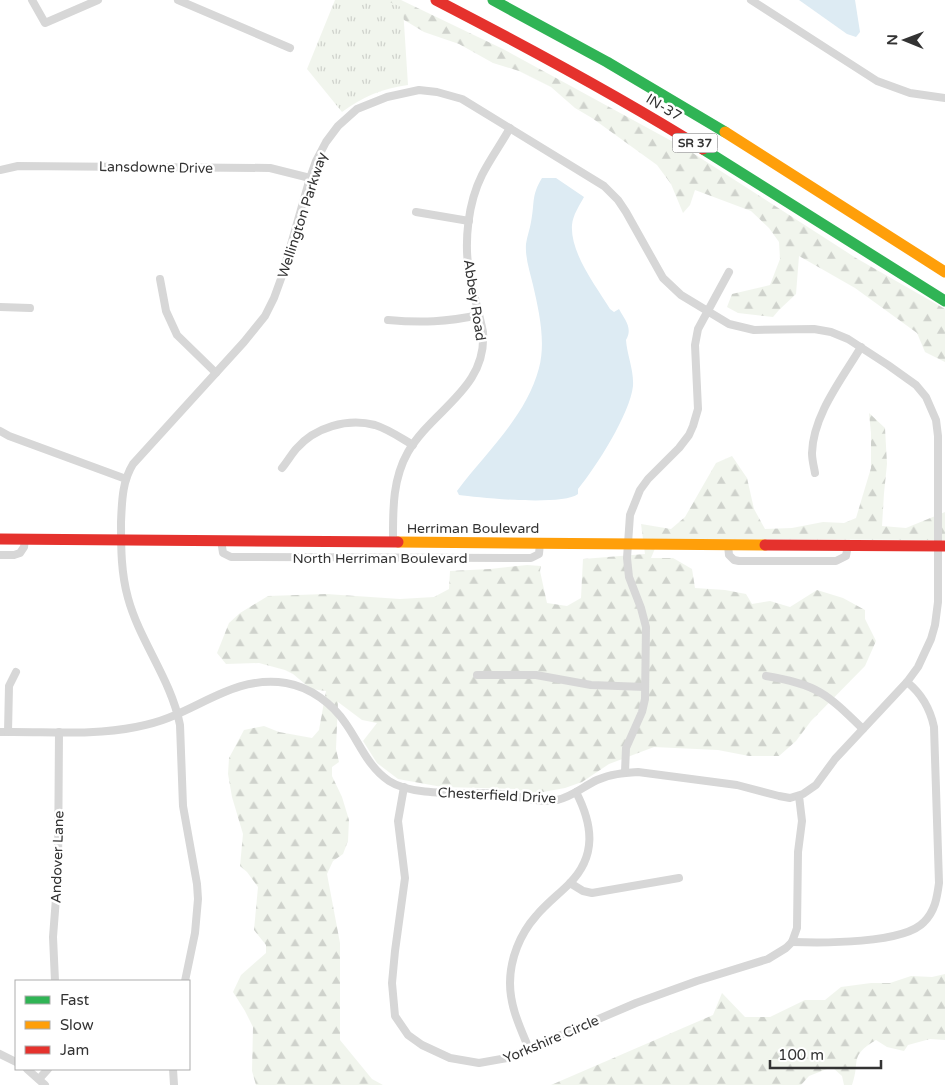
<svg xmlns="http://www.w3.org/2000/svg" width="945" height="1085" font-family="'Varela Round',sans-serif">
  <defs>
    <pattern id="forest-firs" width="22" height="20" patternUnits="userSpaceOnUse" patternTransform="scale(1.25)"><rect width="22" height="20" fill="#f1f5ed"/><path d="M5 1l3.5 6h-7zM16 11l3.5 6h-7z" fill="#cfd2cc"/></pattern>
    <pattern id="park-tufts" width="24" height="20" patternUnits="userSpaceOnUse" patternTransform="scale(1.25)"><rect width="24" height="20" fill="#f1f5ed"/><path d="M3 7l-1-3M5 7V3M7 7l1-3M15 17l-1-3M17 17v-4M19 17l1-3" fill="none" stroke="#cfd2cc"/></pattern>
  </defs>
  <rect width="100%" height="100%" fill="#fff"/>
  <g fill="url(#forest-firs)">
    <path d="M371,0H401L503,49L688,150L856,258L945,309V362L925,352L917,333L855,288L799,256L796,294L779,310L773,317L738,313L727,307L732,294L770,285L780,259L779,242L769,228L751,211L695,190L690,205L683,213L671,184L657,165L592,118L575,108L551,87L519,71L493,63L459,44L424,32Z"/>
    <path d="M869,413L885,428L887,464L884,493L882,526L906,528L945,512V540L659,539L651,558H673L692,569L695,588L725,590L746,594L752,604L770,601L790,607L817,590L843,598L865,610V619L876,641L865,666L811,721L796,741L779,756H749L718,750L654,747L609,764L582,782L565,788L532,794L516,789L442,787L398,779L377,763L363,741L377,723L362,720L338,702L336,749L339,762L332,767V776L342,797L349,820L348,841L343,854L333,861L327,874L340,943V1040L372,1079L383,1085H256L252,1071L253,1027L245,1011L233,992L241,975L266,953V945L254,930L258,887L247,872L240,866L243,834L232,797L228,774L229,758L244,730L264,726L279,732L312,738L319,730L326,691L311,689L293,674L285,670L259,663L226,664L217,653L229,623L240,613L268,596L326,594L400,599L434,597L449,589L450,571L490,569L527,565L541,566L540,571L547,603L567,606L581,598L583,559L645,554L641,524L671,529L685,517L716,463L732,456L747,478L754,509L765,529L792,528L823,522L844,523L856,518L871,468V433Z"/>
    <path d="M945,974V1040L930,1039L908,1045L904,1051L887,1047L876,1040C848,1057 861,1060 852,1085H844L842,1076L832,1067L809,1076L801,1085H551L713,1015L722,993L745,1017H770L805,1000H825L841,987L871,983H890L911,976L932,977Z"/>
  </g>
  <path fill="url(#park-tufts)" d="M335,0H385L403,8L408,85C383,88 362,97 342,112L307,69Z"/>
  <g fill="#ddebf3">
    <path d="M799,0H855L860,32L856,37L847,34Z"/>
    <path d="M542,178H556L584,197C579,206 573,215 572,225C570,253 596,286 610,309L614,312L619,309C625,320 633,328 626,340C627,355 634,370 633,386C630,414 596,467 578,489V494C562,506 481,498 459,495L457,491C486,452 526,417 539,368C546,342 539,311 533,285C530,272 525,258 526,244C527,236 530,229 531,222C535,202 531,196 542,178Z"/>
  </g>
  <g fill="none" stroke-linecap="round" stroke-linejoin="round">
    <g stroke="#d7d7d7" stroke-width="8">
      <path d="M32,0L45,23L98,0"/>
      <path d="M178,0L290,48"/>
      <path d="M751,0L877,81L910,93L945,98"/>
      <path d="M0,170L18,166L270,168L310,178"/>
      <path d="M416,212L469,221"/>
      <path d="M160,279L166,311L177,335L216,373"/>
      <path d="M0,307L30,308"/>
      <path d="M388,320C421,323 447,322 479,315"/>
      <path d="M0,431L9,436L126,479"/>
      <path d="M282,468C287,462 291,455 296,449C315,427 347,418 375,425C388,429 401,438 413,445"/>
      <path d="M815,473C814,467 812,460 812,453C813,415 842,379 861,347"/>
      <path d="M221,540L223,553L231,557L531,558L539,554L540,543"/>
      <path d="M393,542C393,511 392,480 408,452C433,409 487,389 483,332C479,312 473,293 469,272C464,241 468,203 482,175C490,159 501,144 510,128"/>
      <path d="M728,545L729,555L734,560L739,561H836L846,556L848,545"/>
      <path d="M0,555H14L20,553L24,547L25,539"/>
      <path d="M477,675H536L591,685L645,687"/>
      <path d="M766,676C817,684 827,694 863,729"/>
      <path d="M0,732C45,731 92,736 136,727C146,725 158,722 168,718C209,702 239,676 286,683C310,687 333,704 346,724C360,744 368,767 389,781C415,798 469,791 501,794C519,796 538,803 557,800C572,797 584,786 597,780C610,774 624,773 638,772L737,785L779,796L790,798L803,794L816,785L835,759L907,682L918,667L931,639L935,625L938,602V436L936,420L926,397L916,385L888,365L848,339L831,332L814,329L754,330L729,324L681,295L663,278L626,212L618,200L604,186L462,99L437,92L419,90L387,97L357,109L338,126L326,142L316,161L310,178L282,276L274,298L265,316L244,342L133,464C122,482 122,501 121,522C121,548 121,573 128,598C140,642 171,679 180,725L183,806L197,884L198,899L195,933L185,981"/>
      <path d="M8,732L9,686L16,672"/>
      <path d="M625,772L626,748L642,712L645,699L646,627L641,608L629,577L627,558L630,515L640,490L648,479L679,448L689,435L693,426L698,409L695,345L698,329L729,272"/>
      <path d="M404,787L398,821L405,878L395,951L392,983L395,1016L408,1035L422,1045L450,1058L479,1063L507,1058L636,1003L697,981L768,959L786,948L792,942L797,928L798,852L802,821L799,796"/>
      <path d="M570,883L583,891L592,893L679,878"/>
      <path d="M792,942C821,943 904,944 924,922C935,911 937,898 939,883L934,727C930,708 922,694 907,682"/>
      <path d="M55,981L53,937L58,872L59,732"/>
      <path d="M529,1049C520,1027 510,1007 510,983C510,959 520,934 536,916C546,904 558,895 569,884C597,856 593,825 576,792"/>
      <path d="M0,1054L16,1062"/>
      <path d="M27,1069L45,1085"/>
      <path d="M173,1069L174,1085"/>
      <path d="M39,1079L48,1069"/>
    </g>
    <g stroke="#30b455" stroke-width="11">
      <path d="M493,0L607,62L725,132"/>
      <path d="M703,149L945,301"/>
    </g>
    <g stroke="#ff9f0a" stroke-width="11">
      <path d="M725,132L945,272"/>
      <path d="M398,542L765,545"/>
    </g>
    <g stroke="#e5322d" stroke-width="11">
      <path d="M436,0C527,47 617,95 703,149"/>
      <path d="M0,539L398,542"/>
      <path d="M765,545L945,546"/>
    </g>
  </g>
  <g text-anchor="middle" stroke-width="5" stroke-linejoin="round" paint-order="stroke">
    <rect fill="#fff" stroke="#707070" stroke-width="1" x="672.5" y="133.5" width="45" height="19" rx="4"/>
    <g font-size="12" font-weight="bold" fill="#333">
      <text x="695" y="147">SR 37</text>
    </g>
    <g font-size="14" fill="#333" stroke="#fff">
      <text transform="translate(664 107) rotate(31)" y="5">IN-37</text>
      <text transform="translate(156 167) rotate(1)" y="5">Lansdowne Drive</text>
      <text transform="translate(302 215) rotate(-72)" y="5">Wellington Parkway</text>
      <text transform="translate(475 300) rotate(81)" y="5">Abbey Road</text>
      <text x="473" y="533">Herriman Boulevard</text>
      <text x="380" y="563">North Herriman Boulevard</text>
      <text transform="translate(497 795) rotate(3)" y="5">Chesterfield Drive</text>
      <text transform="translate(57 857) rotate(-88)" y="5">Andover Lane</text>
      <text transform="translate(551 1039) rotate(-23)" y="5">Yorkshire Circle</text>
    </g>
  </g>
  <rect x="15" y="980" width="175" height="90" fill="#ffffff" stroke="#adadad"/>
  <rect x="25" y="996" width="25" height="8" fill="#30b455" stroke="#adadad"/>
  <text x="60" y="1005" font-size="15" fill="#333333">Fast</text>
  <rect x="25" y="1021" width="25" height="8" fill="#ff9f0a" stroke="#adadad"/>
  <text x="60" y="1030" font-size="15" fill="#333333">Slow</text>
  <rect x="25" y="1046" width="25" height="8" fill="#e5322d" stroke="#adadad"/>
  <text x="60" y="1055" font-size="15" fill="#333333">Jam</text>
  <g transform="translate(905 40) rotate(271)" stroke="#ffffff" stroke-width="4" paint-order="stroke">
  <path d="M0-4L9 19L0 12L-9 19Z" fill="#333333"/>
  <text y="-8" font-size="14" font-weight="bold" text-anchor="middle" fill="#333333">N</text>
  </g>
  <path d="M770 1060v8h111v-8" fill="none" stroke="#333333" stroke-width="2.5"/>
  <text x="778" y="1060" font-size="15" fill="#333333" stroke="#ffffff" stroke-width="4" paint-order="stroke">100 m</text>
</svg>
